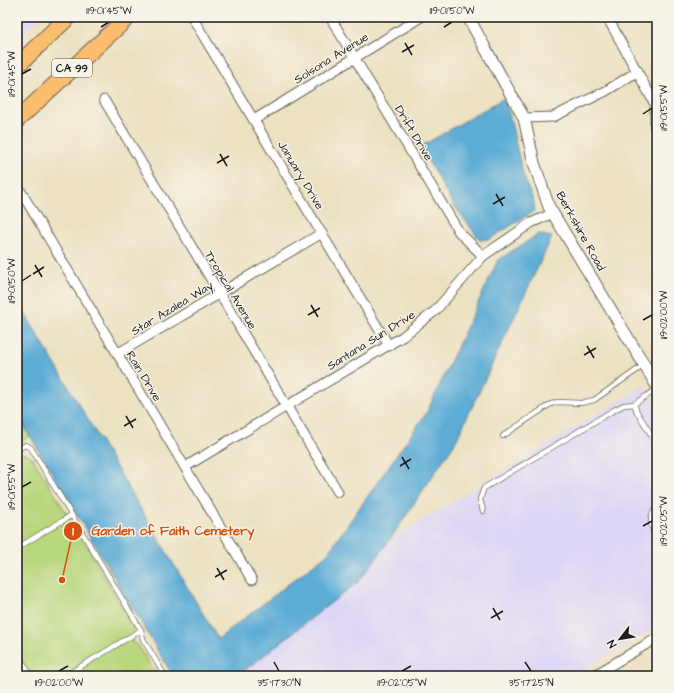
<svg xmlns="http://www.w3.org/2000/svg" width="674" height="693" font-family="'Architects Daughter',sans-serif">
  <rect width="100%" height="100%" fill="#f7f3e8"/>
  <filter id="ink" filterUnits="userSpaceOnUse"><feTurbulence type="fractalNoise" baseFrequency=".025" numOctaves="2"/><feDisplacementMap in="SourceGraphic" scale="8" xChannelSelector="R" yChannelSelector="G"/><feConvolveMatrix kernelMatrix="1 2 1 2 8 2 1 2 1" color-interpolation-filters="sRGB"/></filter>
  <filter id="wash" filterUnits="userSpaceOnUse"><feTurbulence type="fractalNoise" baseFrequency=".012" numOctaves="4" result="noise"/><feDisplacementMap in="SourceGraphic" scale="16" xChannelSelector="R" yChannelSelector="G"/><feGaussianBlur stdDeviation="0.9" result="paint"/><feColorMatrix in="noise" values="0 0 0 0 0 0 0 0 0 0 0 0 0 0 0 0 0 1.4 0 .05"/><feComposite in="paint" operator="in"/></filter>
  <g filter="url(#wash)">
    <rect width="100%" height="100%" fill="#ece1c1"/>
    <g fill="#ddd5f6">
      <path d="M17,17H40L17,39Z"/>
      <path d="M644,386L657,408V627L573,676H240L239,675L359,581L389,541Z"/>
    </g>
    <g fill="#b9d77d" stroke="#6a7a4c">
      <path d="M17,414L30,436L17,444Z"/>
      <path d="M24,453L31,456L80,535L133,626L132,643L138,645L157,676H17V457Z"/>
    </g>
    <g fill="#5bacd5" stroke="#3c6478">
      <path d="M504,98C515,126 516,157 527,185C530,195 536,201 534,211L490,239L480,240L453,204L420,147Z"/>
      <path d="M539,234L552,237L456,441L389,541L359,581L240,674V676H173L17,414V300L218,639L327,554L427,412L498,260Z"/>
    </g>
  </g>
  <g filter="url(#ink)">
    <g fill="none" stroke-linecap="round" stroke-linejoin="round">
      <defs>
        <g id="service">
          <path d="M634,404L637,412L657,444"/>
          <path d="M503,436L549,405L557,402L581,403L594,400L644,365"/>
          <path d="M17,449L26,445L31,448L141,630L143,639L165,676"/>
          <path d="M657,507C648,518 650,526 657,537"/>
          <path d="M483,511L480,499L484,488L614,410L624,405L634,404L657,389"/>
          <path d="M17,548L72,515"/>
          <path d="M17,653L31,676"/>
          <path d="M65,676L141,630"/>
        </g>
        <g id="minor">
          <path d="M192,17L389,346"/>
          <path d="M330,17L459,232L483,256"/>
          <path d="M607,17L655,104V128"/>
          <path d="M104,100L338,492"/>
          <path d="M524,118L553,117L606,91L638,71"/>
          <path d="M254,120L421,17"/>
          <path d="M17,185L252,580"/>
          <path d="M117,354L322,233"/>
          <path d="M185,467L402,337L435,311L483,256L531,223L553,213"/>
          <path d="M593,676L657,638"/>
        </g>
        <path id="tertiary" d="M468,17L524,118L534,163L549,207L657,386"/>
        <g id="motorway">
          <path d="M17,66L68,17"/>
          <path d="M17,120L128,17"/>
        </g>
      </defs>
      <use href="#service" stroke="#656156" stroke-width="6"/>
      <use href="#minor" stroke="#656156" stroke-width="11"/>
      <use href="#tertiary" stroke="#656156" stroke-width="13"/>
      <use href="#motorway" stroke="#656156" stroke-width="18"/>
      <use href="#service" stroke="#fff" stroke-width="4.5"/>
      <use href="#minor" stroke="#fff" stroke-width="9"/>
      <use href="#tertiary" stroke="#fff" stroke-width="11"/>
      <use href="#motorway" stroke="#fabe6e" stroke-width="16"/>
    </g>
  </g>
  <path fill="none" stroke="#1c1c1c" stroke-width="1.5" d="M101,27L109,22M444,27L452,22M405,43L412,55M402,52L414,45M22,74L31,69M643,114L652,108M220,154L227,166M217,163L229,156M496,194L503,206M493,204L505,197M35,265L42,277M33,274L44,267M22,281L31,275M311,305L318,317M308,315L320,308M643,320L652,315M587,346L594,358M584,355L596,348M126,416L133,428M124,426L136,419M402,457L409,469M400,466L411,459M22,487L31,482M643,526L652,521M217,568L224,580M215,577L227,570M493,608L500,620M491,618L503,611M274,662L279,671M525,662L531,671M59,671L68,666M402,671L411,666"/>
  <g text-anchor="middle" stroke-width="3" stroke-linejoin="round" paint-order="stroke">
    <rect fill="#f7f3e8" stroke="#5e5c59" stroke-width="1" x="52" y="59" width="40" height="18" rx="3"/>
    <g font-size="11" font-weight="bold" fill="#1c1c1c">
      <text x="72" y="72">CA 99</text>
    </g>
    <g font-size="12" fill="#1c1c1c" stroke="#f7f3e8">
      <text transform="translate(331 58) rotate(-32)" y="4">Solsona Avenue</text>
      <text transform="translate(414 133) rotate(59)" y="4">Drift Drive</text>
      <text transform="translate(301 175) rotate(59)" y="4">January Drive</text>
      <text transform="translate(581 231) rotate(61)" y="4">Berkshire Road</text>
      <text transform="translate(231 290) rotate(59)" y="4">Tropical Avenue</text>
      <text transform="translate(172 308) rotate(-31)" y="4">Star Azalea Way</text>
      <text transform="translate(371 340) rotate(-32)" y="4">Santana Sun Drive</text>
      <text transform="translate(144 376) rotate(59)" y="4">Rain Drive</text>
    </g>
  </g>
  <path fill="none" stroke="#d4530e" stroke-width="1.5" d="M62 580L73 531"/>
  <g fill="#d4530e" stroke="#f7f3e8" stroke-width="1.5">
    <circle cx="62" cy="580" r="4"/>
    <circle cx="73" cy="531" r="10"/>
  </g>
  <g font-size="12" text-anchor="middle" font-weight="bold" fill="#fff">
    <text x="73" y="535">1</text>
  </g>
  <g font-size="13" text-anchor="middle" font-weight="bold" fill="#d4530e" stroke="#f7f3e8" stroke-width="3" stroke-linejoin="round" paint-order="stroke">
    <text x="173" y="535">Garden of Faith Cemetery</text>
  </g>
  <rect width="674" height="693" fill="none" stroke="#f7f3e8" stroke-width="44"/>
  <g transform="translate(620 639) rotate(239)" stroke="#f7f3e8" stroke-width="3" paint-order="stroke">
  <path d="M0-3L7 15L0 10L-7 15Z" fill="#1c1c1c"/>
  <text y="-6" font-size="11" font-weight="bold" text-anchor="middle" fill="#1c1c1c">N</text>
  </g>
  <rect x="22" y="22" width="630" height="649" fill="none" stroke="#1c1c1c" stroke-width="1.5"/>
  <g font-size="10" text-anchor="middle" fill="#1c1c1c">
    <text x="109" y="14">119°01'45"W</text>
    <text x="452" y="14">119°01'50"W</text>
    <text transform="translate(11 74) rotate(-90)" y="4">119°01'45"W</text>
    <text transform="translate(663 108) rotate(-90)" y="4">119°01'55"W</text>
    <text transform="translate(11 281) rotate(-90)" y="4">119°01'50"W</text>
    <text transform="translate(663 315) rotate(-90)" y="4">119°02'00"W</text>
    <text transform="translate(11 487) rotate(-90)" y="4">119°01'55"W</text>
    <text transform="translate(663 521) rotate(-90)" y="4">119°02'05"W</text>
    <text x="59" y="686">119°02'00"W</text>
    <text x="279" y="686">35°17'30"N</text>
    <text x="402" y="686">119°02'05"W</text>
    <text x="531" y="686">35°17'25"N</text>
  </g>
</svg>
